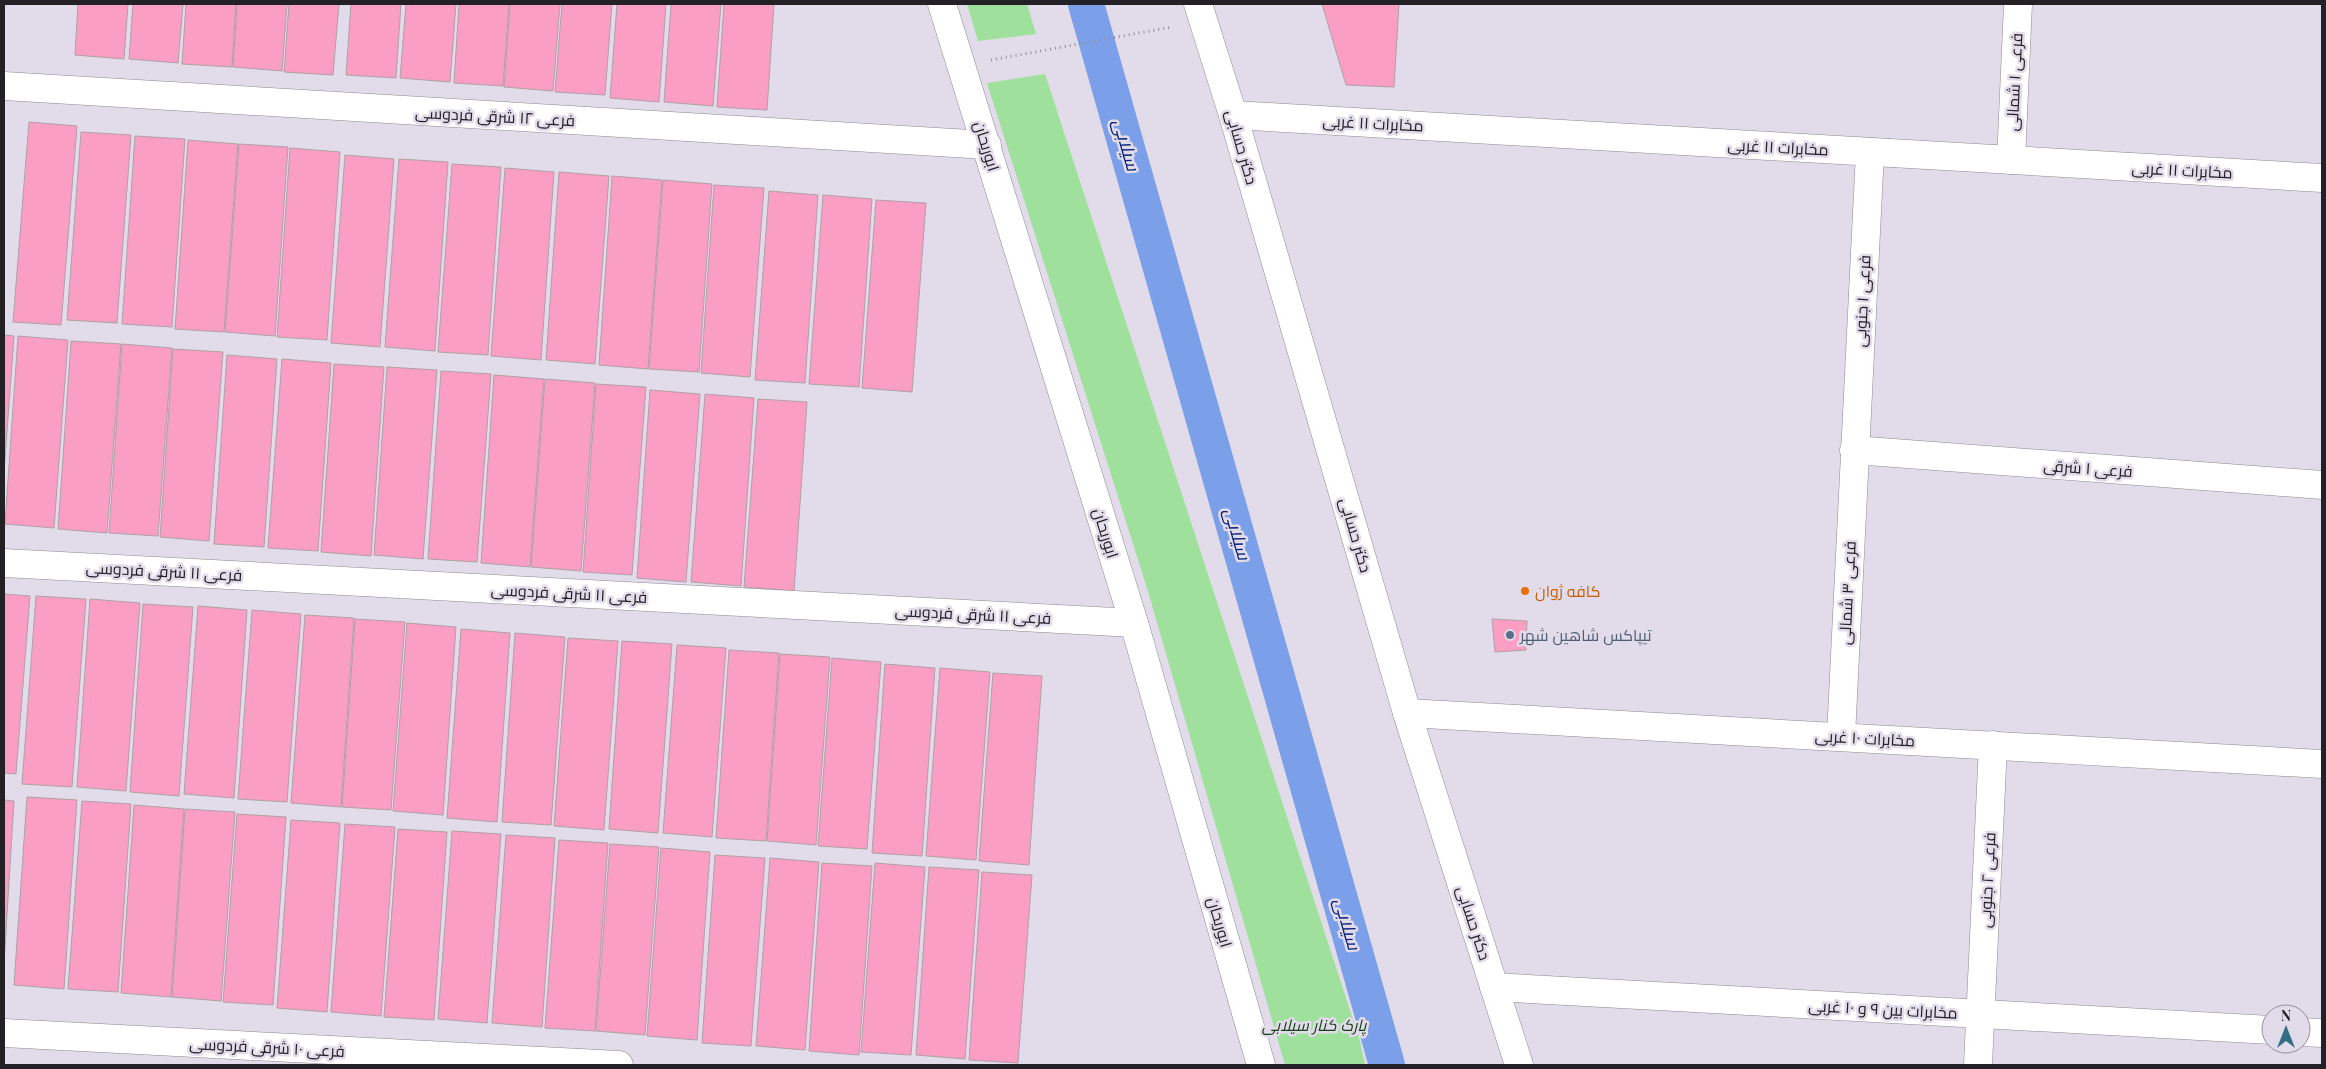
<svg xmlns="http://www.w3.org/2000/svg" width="2326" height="1069" font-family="'Playfair Display',Cairo,serif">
  <rect width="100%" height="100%" fill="#e2dcea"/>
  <g fill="#9ee09c">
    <path d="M967,4H1027L1036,34L978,41Z"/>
    <path d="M1045,74L1360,1041L1365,1065H1285L1147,588L987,83Z"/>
  </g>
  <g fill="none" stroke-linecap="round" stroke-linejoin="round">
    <path stroke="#7c9fea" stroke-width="36" d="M1086,4L1387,1065"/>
  </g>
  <g fill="#fa9ec4" stroke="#afa0a5">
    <path d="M78,4H128L124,59L75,55Z"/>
    <path d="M133,4H183L178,63L129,59Z"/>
    <path d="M186,4H236L232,67L182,64Z"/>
    <path d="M237,4H287L282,71L233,67Z"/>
    <path d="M289,4H339L333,75L284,72Z"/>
    <path d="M351,4H401L396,78L346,75Z"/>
    <path d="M406,4H456L450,82L400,78Z"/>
    <path d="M459,4H509L503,86L454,83Z"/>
    <path d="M510,4H560L553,91L504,87Z"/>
    <path d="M562,4H612L605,95L555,92Z"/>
    <path d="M617,4H666L659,102L610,98Z"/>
    <path d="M671,4H721L713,106L664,102Z"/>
    <path d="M724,4H774L767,110L717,107Z"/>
    <path d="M1322,4H1399L1394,87L1346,85Z"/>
    <path d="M29,122L77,126L61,325L13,322Z"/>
    <path d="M81,132L131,135L117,323L67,320Z"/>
    <path d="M135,136L185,139L172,327L122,324Z"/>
    <path d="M188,140L238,144L224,332L175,329Z"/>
    <path d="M239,144L288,147L275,336L225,332Z"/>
    <path d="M290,148L340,152L327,340L277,337Z"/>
    <path d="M345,155L394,159L380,347L331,343Z"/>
    <path d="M399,159L448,162L435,351L385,347Z"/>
    <path d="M452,164L501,167L488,355L438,352Z"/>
    <path d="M505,168L554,172L541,360L491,356Z"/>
    <path d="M559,172L609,176L595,364L546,360Z"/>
    <path d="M612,176L662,180L648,369L599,365Z"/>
    <path d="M663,180L712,184L699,372L649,369Z"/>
    <path d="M714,185L764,188L750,377L701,373Z"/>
    <path d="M769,191L818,195L805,383L755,380Z"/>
    <path d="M823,195L872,199L859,387L809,384Z"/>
    <path d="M876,200L926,203L912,392L862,388Z"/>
    <path d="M4,335L14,336L4,472Z"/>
    <path d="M18,336L68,340L54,528L5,524Z"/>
    <path d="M71,341L121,344L107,533L58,529Z"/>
    <path d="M122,344L172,348L158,536L109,533Z"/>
    <path d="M173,349L223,352L209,541L160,537Z"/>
    <path d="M227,355L277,359L264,547L214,544Z"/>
    <path d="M282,359L331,363L318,551L268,548Z"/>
    <path d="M334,364L384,367L371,556L321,552Z"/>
    <path d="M387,367L437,370L423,559L374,555Z"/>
    <path d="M441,371L491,374L477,562L428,559Z"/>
    <path d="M494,375L544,379L530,567L481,563Z"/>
    <path d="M545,379L595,383L581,571L531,567Z"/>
    <path d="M596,384L646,387L632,575L583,572Z"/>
    <path d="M650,390L700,394L686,582L637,578Z"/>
    <path d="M705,394L754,398L741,586L691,582Z"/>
    <path d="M758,399L807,402L794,591L744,587Z"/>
    <path d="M4,594L30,596L16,774L4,773Z"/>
    <path d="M36,596L86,599L72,787L22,784Z"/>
    <path d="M90,599L140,603L126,791L77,787Z"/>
    <path d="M143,604L193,607L179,796L130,792Z"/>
    <path d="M198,606L247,610L234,798L184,794Z"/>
    <path d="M252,610L301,614L287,802L238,799Z"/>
    <path d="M305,615L354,618L341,807L291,803Z"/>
    <path d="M355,619L405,622L391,810L342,807Z"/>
    <path d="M1492,619L1527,621L1526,650L1495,652Z"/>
    <path d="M407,623L456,627L443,815L393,811Z"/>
    <path d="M461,629L510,633L497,822L447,818Z"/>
    <path d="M515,633L565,637L551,825L502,822Z"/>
    <path d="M568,638L618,641L604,830L554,826Z"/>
    <path d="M622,641L672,644L658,833L609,829Z"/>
    <path d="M677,645L726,648L712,837L663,833Z"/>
    <path d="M729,650L779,653L766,841L716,838Z"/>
    <path d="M780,654L830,657L816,845L767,841Z"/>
    <path d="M832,658L881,662L867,849L818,846Z"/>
    <path d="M885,664L935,668L922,856L872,853Z"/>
    <path d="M940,668L990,672L976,860L926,856Z"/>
    <path d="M993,673L1042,676L1029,865L979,861Z"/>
    <path d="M27,797L77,800L64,989L14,985Z"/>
    <path d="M4,800L14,801L4,963Z"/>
    <path d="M82,801L131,804L118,992L68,989Z"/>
    <path d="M134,805L184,809L171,997L121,993Z"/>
    <path d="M185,809L235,812L221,1001L172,997Z"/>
    <path d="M237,814L286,817L273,1005L223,1002Z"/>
    <path d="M291,820L340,823L327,1012L277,1008Z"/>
    <path d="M345,824L395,827L381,1016L331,1012Z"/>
    <path d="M398,829L447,832L434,1020L384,1017Z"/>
    <path d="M452,831L501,834L487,1023L438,1019Z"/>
    <path d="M506,835L555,838L542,1027L492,1023Z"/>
    <path d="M559,840L608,843L595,1031L545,1028Z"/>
    <path d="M610,844L659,847L645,1035L596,1031Z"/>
    <path d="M661,848L710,852L697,1040L647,1036Z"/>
    <path d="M715,855L765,858L751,1046L702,1043Z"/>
    <path d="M770,858L819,862L805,1050L756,1046Z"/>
    <path d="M822,863L872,866L859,1055L809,1051Z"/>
    <path d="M875,863L925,867L911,1055L861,1052Z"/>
    <path d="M929,867L979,870L965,1059L916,1055Z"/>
    <path d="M982,872L1032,875L1018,1063L969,1060Z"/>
  </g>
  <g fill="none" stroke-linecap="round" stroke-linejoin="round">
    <defs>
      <g id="minor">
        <path d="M4,86L987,145"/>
        <path d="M1233,115L2322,178"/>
        <path d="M2011,160L2018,4"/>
        <path d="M1854,450L2322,485"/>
        <path d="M4,563L1134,623"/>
        <path d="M1407,713L2322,764"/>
        <path d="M1841,736L1870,152"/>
        <path d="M1494,987L2271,1030"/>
        <path d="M2301,1032L2322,1033"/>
        <path d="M4,1033L619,1065"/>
        <path d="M1978,1065L1993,745"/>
      </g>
      <g id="secondary">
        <path d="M942,4L1134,623L1261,1065"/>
        <path d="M1198,4L1233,115L1407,713L1519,1065"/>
      </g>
    </defs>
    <use href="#minor" stroke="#8d8894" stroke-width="29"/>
    <use href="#secondary" stroke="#8d8894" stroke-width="29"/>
    <path stroke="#938f99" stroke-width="3" stroke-dasharray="1 4" stroke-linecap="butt" d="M991,60L1172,27"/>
    <use href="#minor" stroke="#fff" stroke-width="28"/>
    <use href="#secondary" stroke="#fff" stroke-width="28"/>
  </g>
  <circle fill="#e8710a" stroke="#e2dcea" stroke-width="2" cx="1525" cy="591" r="5"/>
  <circle fill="#5c6f8a" stroke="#e2dcea" stroke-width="2" cx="1510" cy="635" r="5"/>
  <g text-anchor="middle" stroke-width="5" stroke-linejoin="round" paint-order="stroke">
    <g font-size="16" fill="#232126" stroke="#e2dcea">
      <text transform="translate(2014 82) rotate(-87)" y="6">فرعی ۱ شمالی</text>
      <text transform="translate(495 116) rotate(3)" y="6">فرعی ۱۲ شرقی فردوسی</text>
      <text transform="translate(1373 123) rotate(3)" y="6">مخابرات ۱۱ غربی</text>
      <text transform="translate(987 146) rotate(73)" y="6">ابوریحان</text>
      <text transform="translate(1242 147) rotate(74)" y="6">دکتر حسابی</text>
      <text transform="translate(1778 147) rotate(3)" y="6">مخابرات ۱۱ غربی</text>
      <text transform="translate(2182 170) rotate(3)" y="6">مخابرات ۱۱ غربی</text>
      <text transform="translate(1862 301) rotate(-87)" y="6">فرعی ۱ جنوبی</text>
      <text transform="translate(2088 468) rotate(4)" y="6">فرعی ۱ شرقی</text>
      <text transform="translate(1106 533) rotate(73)" y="6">ابوریحان</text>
      <text transform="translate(1356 535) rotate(74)" y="6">دکتر حسابی</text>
      <text transform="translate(164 571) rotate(3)" y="6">فرعی ۱۱ شرقی فردوسی</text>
      <text transform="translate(569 593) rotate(3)" y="6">فرعی ۱۱ شرقی فردوسی</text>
      <text transform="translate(1847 593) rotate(-87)" y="6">فرعی ۳ شمالی</text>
      <text transform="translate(973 614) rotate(3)" y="6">فرعی ۱۱ شرقی فردوسی</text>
      <text transform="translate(1865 738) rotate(3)" y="6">مخابرات ۱۰ غربی</text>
      <text transform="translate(1987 880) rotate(-87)" y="6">فرعی ۲ جنوبی</text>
      <text transform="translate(1220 922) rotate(74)" y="6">ابوریحان</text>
      <text transform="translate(1474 923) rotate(72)" y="6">دکتر حسابی</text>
      <text transform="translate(1883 1009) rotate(3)" y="6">مخابرات بین ۹ و ۱۰ غربی</text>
      <text transform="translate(267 1047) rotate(3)" y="6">فرعی ۱۰ شرقی فردوسی</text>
    </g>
    <g font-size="16" fill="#c56008" stroke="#e2dcea" text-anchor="start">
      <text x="1535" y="597">کافه ژوان</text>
    </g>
    <g font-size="16" fill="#4e5e75" stroke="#e2dcea" text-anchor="start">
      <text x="1520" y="641">تیپاکس شاهین شهر</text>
    </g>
    <g font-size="16" font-style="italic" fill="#113f12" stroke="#e2dcea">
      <text x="1314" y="1031">پارک کنار سیلابی</text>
    </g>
    <g font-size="18" font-style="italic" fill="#052075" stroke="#e2dcea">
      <text transform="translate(1126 145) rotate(74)" y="6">سیلابی</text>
      <text transform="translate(1237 534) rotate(74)" y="6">سیلابی</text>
      <text transform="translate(1347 924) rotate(74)" y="6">سیلابی</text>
    </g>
  </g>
  <rect width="2326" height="1069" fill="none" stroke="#232126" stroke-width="10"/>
  <g transform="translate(2286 1029)"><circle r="24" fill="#e2dcea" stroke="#96919c"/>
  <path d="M0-4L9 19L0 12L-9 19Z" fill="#336e87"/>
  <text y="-8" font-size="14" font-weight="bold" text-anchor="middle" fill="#232126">N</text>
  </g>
</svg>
